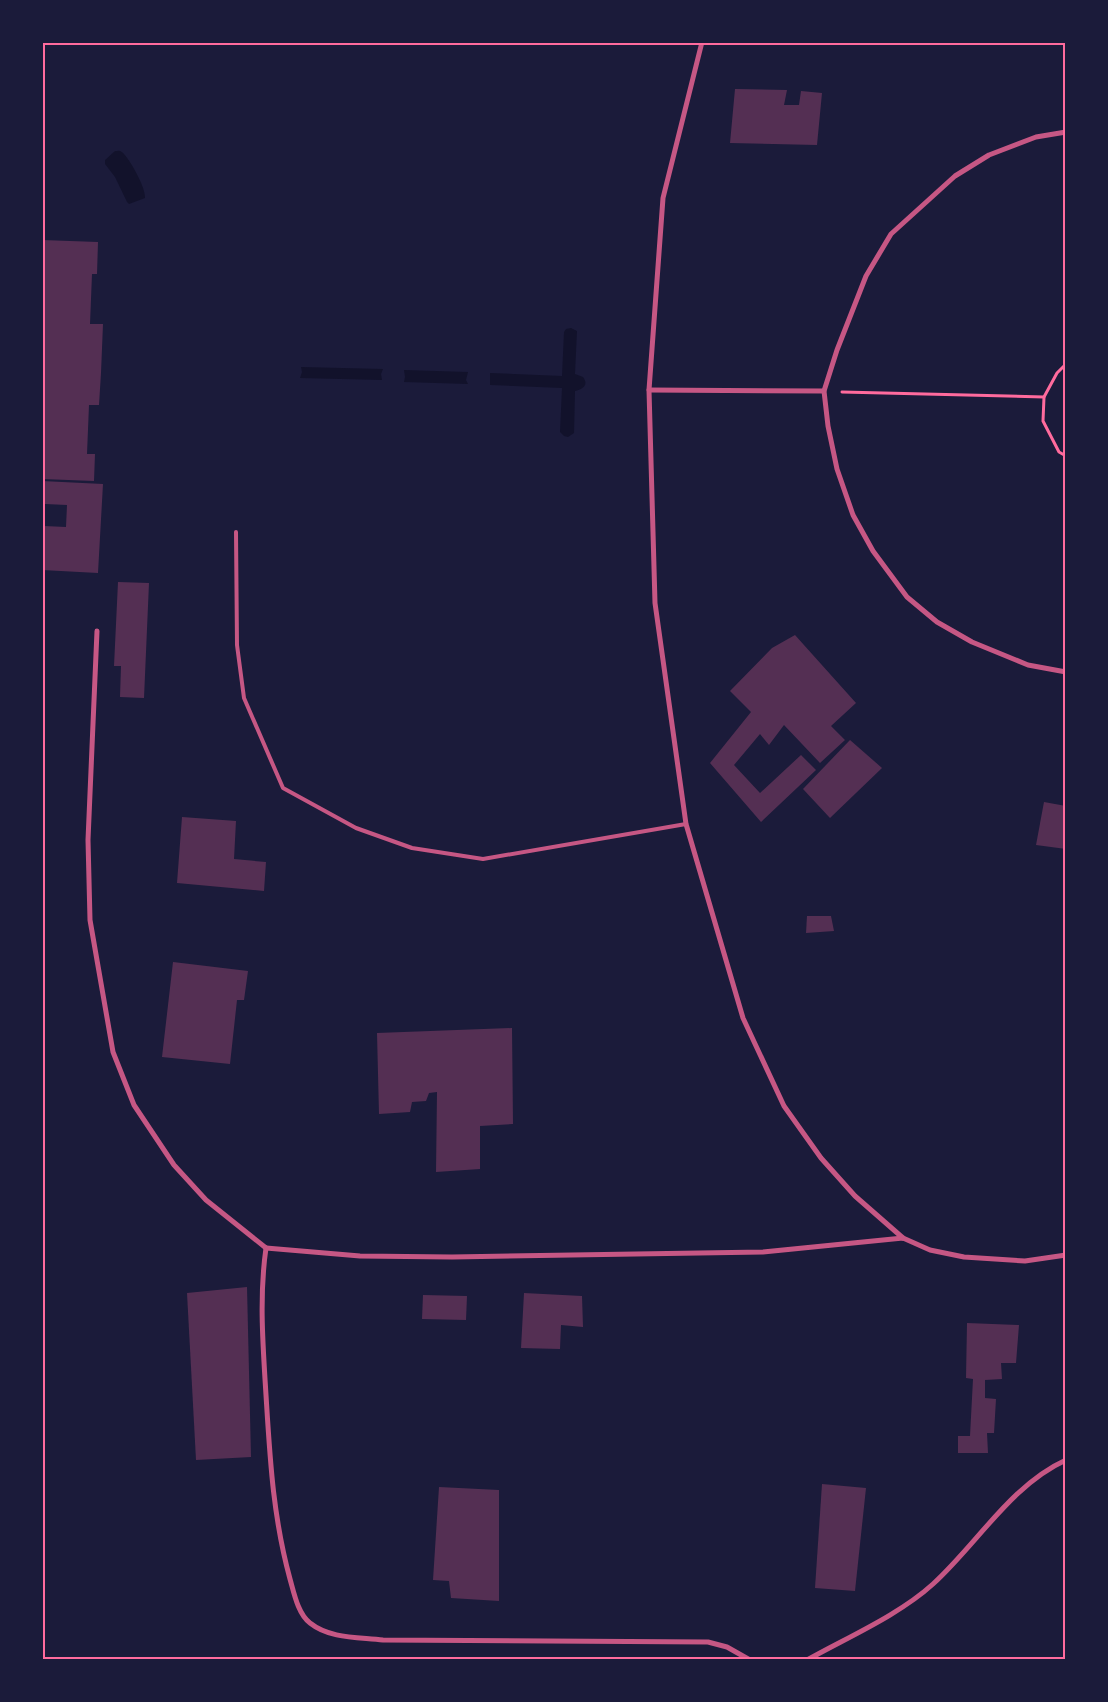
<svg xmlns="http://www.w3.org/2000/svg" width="1108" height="1702" font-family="Karla,sans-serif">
  <rect width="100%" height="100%" fill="#1b1b3a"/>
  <g fill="#12122b">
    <path d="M115,151C118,151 119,150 122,152C130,159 146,188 145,198L129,204L127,202L115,177L105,164V160Z"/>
    <path d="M571,328L577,331L575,374L583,377C589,385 583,389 575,391L574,433L568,437L564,436L560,432L562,388L490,385V373L562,376L564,332L566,329Z"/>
    <path d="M301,367L383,369L381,374L382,380L300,378L302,372Z"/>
    <path d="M404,370L468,372L466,380L468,384L404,382L405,377Z"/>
  </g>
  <g fill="#542f53" fill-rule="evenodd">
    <path d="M735,89L787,90L784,105H799L801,91L822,93L817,145L730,143Z"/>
    <path d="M42,240L98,242L97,274H92L90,324H103L101,373L99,405H89L87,454H95L94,481L42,479Z"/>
    <path d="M42,481L103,484L98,573L42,570ZM45,504L67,505L66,527L44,526Z"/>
    <path d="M118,582L149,583L144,698L120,697L121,666H114Z"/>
    <path d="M795,635L856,703L831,726L845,740L820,763L784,725L769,745L760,734L734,765L760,793L801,755L816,770L761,822L710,763L751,712L730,691L772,648Z"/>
    <path d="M850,740L882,768L830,818L803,789Z"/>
    <path d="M1044,802L1066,806V849L1036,845Z"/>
    <path d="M182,817L236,821L234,859L266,862L264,891L177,883Z"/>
    <path d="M807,916H831L834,931L806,933Z"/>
    <path d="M173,962L248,971L244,1000H237L230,1064L162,1057Z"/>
    <path d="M512,1028L513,1124L480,1126V1169L436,1172L437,1092L429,1093L426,1101L412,1102L410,1112L379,1114L377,1033Z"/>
    <path d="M247,1287L251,1457L196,1460L187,1293Z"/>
    <path d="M524,1293L582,1296L583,1327L561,1325L560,1349L521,1348Z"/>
    <path d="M423,1295L467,1296L466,1320L422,1319Z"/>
    <path d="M967,1323L1019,1325L1016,1363H1001L1002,1379L985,1380V1398L996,1399L994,1433H987L988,1453H958V1436H970L973,1379L966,1378Z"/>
    <path d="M822,1484L866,1488L855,1591L815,1588Z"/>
    <path d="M439,1487L499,1490V1601L451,1598L449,1581L433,1580Z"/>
  </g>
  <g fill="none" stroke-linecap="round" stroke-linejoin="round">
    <g stroke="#ff6b9d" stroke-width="3">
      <path d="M1066,364L1057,373L1044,397L1043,421L1059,452L1066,456"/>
      <path d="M842,392L1044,397"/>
    </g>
    <path stroke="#c65784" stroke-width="4" d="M236,532L237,645L244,698L283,788L356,828L412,848L483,859L686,824"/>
    <g stroke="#c65784" stroke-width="5">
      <path d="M702,42L663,198L649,390L655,603L686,824L743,1018L784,1106L821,1158L855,1196L903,1238"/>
      <path d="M1066,132L1036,137L989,155L955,176L891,234L866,276L837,350L824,391L828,426L837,469L853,515L873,551L907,597L937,622L972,642L1028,665L1066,672"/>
      <path d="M649,390L824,391"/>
      <path d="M97,631L88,840L90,920L113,1052L134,1105L174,1165L206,1200L266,1248"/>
      <path d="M266,1248C259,1297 263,1346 266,1395C270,1459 273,1517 290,1579C294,1593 298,1614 310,1623C330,1639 359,1637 383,1640L708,1642L727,1647L750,1660"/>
      <path d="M266,1248L360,1256L452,1257L763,1252L903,1238L930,1250L964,1257L1025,1261L1066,1255"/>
      <path d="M807,1660C848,1637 899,1615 933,1584C977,1544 1011,1485 1066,1460"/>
    </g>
  </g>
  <rect width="1108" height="1702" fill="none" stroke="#1b1b3a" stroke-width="88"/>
  <rect x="44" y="44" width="1020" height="1614" fill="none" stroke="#ff6b9d" stroke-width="2"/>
</svg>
